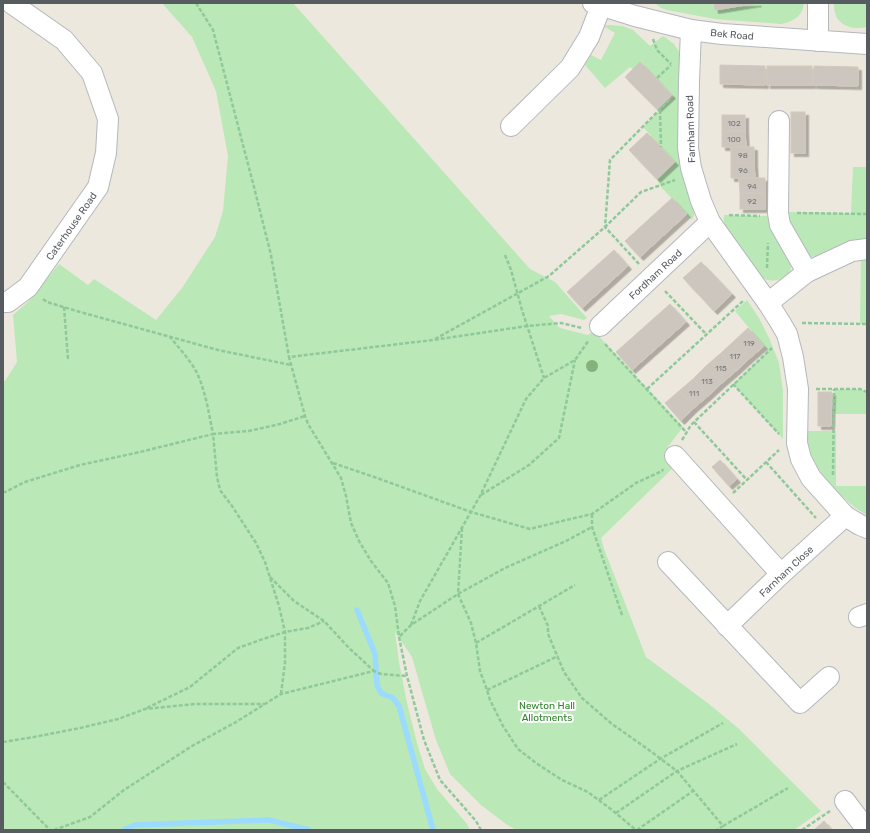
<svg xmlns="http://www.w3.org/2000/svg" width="870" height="833" font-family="Rubik,sans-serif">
  <defs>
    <filter id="shadow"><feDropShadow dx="3.5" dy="3.5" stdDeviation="0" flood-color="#0004"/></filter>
  </defs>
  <rect width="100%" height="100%" fill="#ede8dd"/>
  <g fill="#bae8b6">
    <path d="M162,3H293L530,269L555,282L587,318L584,320L561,314L549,316L560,328L588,335L594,331L683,427L664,452L676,465L601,538L604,549L646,657L709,704L738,728L821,811L794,830H516L506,824L481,805L450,774L436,740L412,657L395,632L399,662L407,703L417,743L425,769L437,789L467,824L470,830H3V381H5L17,362L13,315L28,302L59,264L88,285L94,279L156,320L182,288L215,237L223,211L228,156L216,91L192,37Z"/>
    <path d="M655,3H804C802,17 794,21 781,24L715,19L667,10L661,8Z"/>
    <path d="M834,3H867V27C856,30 841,27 836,16C834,12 834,7 834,3Z"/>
    <path d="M609,25L622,26L633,30L650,46L663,36L674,44L680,53V62L679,91V136L686,187L694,208V215L692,220L661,187L657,179L675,162L643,127L674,96L640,62L633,69L630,67L605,88L585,65L591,55L601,60L615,33L603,26Z"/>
    <path d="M853,167H867V239L856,241L822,255L811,257L803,252L797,244L786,212L851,213Z"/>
    <path d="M724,215L769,216L790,261C790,263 791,265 791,267C790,279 774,283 765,279C762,278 760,276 757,274L724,223Z"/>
    <path d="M867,255V324H860L861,256Z"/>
    <path d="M747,300L759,318L769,338L779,363L783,391V439L733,384L768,351L735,311Z"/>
    <path d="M834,389H860L867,392V414H834Z"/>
    <path d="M806,431H836V486H867V515C852,508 822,479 815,463C809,453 808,442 806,431Z"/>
  </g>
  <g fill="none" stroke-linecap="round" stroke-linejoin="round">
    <g stroke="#9bdbff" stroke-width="5.5">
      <path d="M357,610L375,654L377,685L381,693L393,698L399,706L433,830"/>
      <path d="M124,830L135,825L269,820L309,830"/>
    </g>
  </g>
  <g fill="#ccc6bf" stroke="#d1c9bb" filter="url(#shadow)">
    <path d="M714,3H758L715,10Z"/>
    <path d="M640,62L672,95L657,109L625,77Z"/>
    <path d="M720,65L765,66V85L720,84Z"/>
    <rect x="767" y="66" width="45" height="19"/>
    <path d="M814,66L858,67V86L813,85Z"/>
    <rect x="791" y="112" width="14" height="41"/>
    <rect x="722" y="115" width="23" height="16"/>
    <path d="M722,131H745L746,147H722Z"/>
    <path d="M647,133L675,162L657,179L629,150Z"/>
    <path d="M731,147H754V163L731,162Z"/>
    <path d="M731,162L754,163L755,178H731Z"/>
    <path d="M739,178H765V193H740Z"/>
    <rect x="740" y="193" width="25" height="16"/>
    <path d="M672,198L687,214L640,257L625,241Z"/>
    <path d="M614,250L628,266L582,308L567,292Z"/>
    <path d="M701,262L732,294L714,311L683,278Z"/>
    <path d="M670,304L686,322L632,370L616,352Z"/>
    <path d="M748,328L764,346L750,358L734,341Z"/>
    <path d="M734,341L750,358L736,371L721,353Z"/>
    <path d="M721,353L736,371L722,383L706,366Z"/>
    <path d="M706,366L722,383L708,396L693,379Z"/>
    <path d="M693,379L708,396L694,408L679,391Z"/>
    <path d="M679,391L694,408L681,421L665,403Z"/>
    <path d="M818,392H832L831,426H818Z"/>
    <path d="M720,460L737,479L729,486L712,467Z"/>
    <path d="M824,821L832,830H814Z"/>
  </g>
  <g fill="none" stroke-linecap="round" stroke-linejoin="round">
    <defs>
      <g id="minor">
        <path d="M593,3L635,16L691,30L722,34L867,44"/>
        <path d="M691,30L689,81L688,148L691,168L701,201L710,222L768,303L780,322L787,334L793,357L798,389L797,443L801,459L811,478L845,516L860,525L867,528"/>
        <path d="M818,41V3"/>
        <path d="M779,121L778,213L780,225L807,272"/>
        <path d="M511,126L570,68L589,37L601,6"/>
        <path d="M3,302H8L28,287L98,187L106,153L108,119L92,73L64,40L11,3"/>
        <path d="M768,303L807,272L852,251L867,249"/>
        <path d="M600,326L710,222"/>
        <path d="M675,456L781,574"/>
        <path d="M668,562L800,703L829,677"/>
        <path d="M859,617L867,614"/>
        <path d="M727,626L781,574L845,516"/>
        <path d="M845,801L867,830"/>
      </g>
    </defs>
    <use href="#minor" stroke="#b4b8bd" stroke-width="22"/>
    <g stroke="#8fc99b" stroke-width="2.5" stroke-dasharray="4 2" stroke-linecap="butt">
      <path d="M196,3L213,30L254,187L271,255L289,357"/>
      <path d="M653,39L657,50L671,64"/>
      <path d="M657,78L671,65"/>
      <path d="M660,110L661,147"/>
      <path d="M797,213L867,214"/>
      <path d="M729,215L760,216"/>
      <path d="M505,255L511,270L522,310L544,378"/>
      <path d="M639,264L605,227L610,160L670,99"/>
      <path d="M767,268L768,243"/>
      <path d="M665,291L707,335"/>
      <path d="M43,299L47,302L80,312L218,350L291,365"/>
      <path d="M64,307L68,359"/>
      <path d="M802,323L867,324"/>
      <path d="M435,339L549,276L605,227L641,192L675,180"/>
      <path d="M605,344L686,432"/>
      <path d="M733,384L779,434"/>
      <path d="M647,389L743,301"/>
      <path d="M816,389H860L867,392"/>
      <path d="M694,422L747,480"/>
      <path d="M682,440L691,425L772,348"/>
      <path d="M766,462L816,518"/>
      <path d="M333,463L377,478L471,512L530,529L562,521L592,514L636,483L662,471L663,469"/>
      <path d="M833,475L834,389"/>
      <path d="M3,493L25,482L80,465L140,452L213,434C209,414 206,394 198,375C192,362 179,348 170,337"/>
      <path d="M733,493L779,450"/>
      <path d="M481,495L529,465L559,438L575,360"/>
      <path d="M592,514V527L622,615"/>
      <path d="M462,528L458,594L471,623L476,643L480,671L487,690L490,700L503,726L518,749L536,763L562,780L588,792L612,810L636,830"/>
      <path d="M270,577L294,601L324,621L349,648L374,671"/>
      <path d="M539,606L548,626V634L564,672L582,698L612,724L649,750L677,771L723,826L717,830"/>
      <path d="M411,625L420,601L480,496L526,399L544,378L575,360L589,340"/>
      <path d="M400,636L411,625L458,594L505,568L566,541L592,527"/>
      <path d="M476,643L575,585"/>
      <path d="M487,690L558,656"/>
      <path d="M281,694L285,663V632L279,606L265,562L256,543L232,506L220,490L217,477L213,434L249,431L280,424L305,416"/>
      <path d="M147,708L190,687L238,648L263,639L285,632L308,628L324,621"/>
      <path d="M3,742L34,737L80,728L118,719L145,709L195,704H264"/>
      <path d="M3,782L50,830"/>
      <path d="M599,800L660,759L723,723"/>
      <path d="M616,813L677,771L737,744"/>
      <path d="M723,826L788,788"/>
      <path d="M54,830L90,817L124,790L192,746L236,722L281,694L374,671L381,674L407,676"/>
      <path d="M481,830L476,821L440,780L424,740L407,676L399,637L395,606L388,583L371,561L359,541L351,523L346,496L341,478L308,424L305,416L289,357L433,340L527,326L561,323L582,328"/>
      <path d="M637,830L693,791"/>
      <path d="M802,830L830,811"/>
    </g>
    <use href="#minor" stroke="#fff" stroke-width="20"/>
  </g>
  <circle fill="#84b27b" cx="592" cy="366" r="6"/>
  <g text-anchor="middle" stroke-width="4" stroke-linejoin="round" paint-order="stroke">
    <g font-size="8" fill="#747678">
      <text x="734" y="126">102</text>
      <text x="734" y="142">100</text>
      <text x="743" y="158">98</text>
      <text x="743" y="173">96</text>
      <text x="752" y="189">94</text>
      <text x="752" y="204">92</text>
      <text x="749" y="346">119</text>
      <text x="735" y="359">117</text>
      <text x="721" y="371">115</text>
      <text x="707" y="384">113</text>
      <text x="694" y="396">111</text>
    </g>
    <g font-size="10" fill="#575c61" stroke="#fff">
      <text transform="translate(732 34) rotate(5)" y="4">Bek Road</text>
      <text transform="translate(690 129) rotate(-92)" y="4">Farnham Road</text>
      <text transform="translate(71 226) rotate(-55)" y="4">Caterhouse Road</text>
      <text transform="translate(655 274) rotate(-43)" y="4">Fordham Road</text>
      <text transform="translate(786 571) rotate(-43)" y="4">Farnham Close</text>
    </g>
    <g font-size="10" fill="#2e852b" stroke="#fff">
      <text x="547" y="709">Newton Hall<tspan x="547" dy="12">Allotments</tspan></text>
    </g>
  </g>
  <rect width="870" height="833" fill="none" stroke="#575c61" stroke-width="8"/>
</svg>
